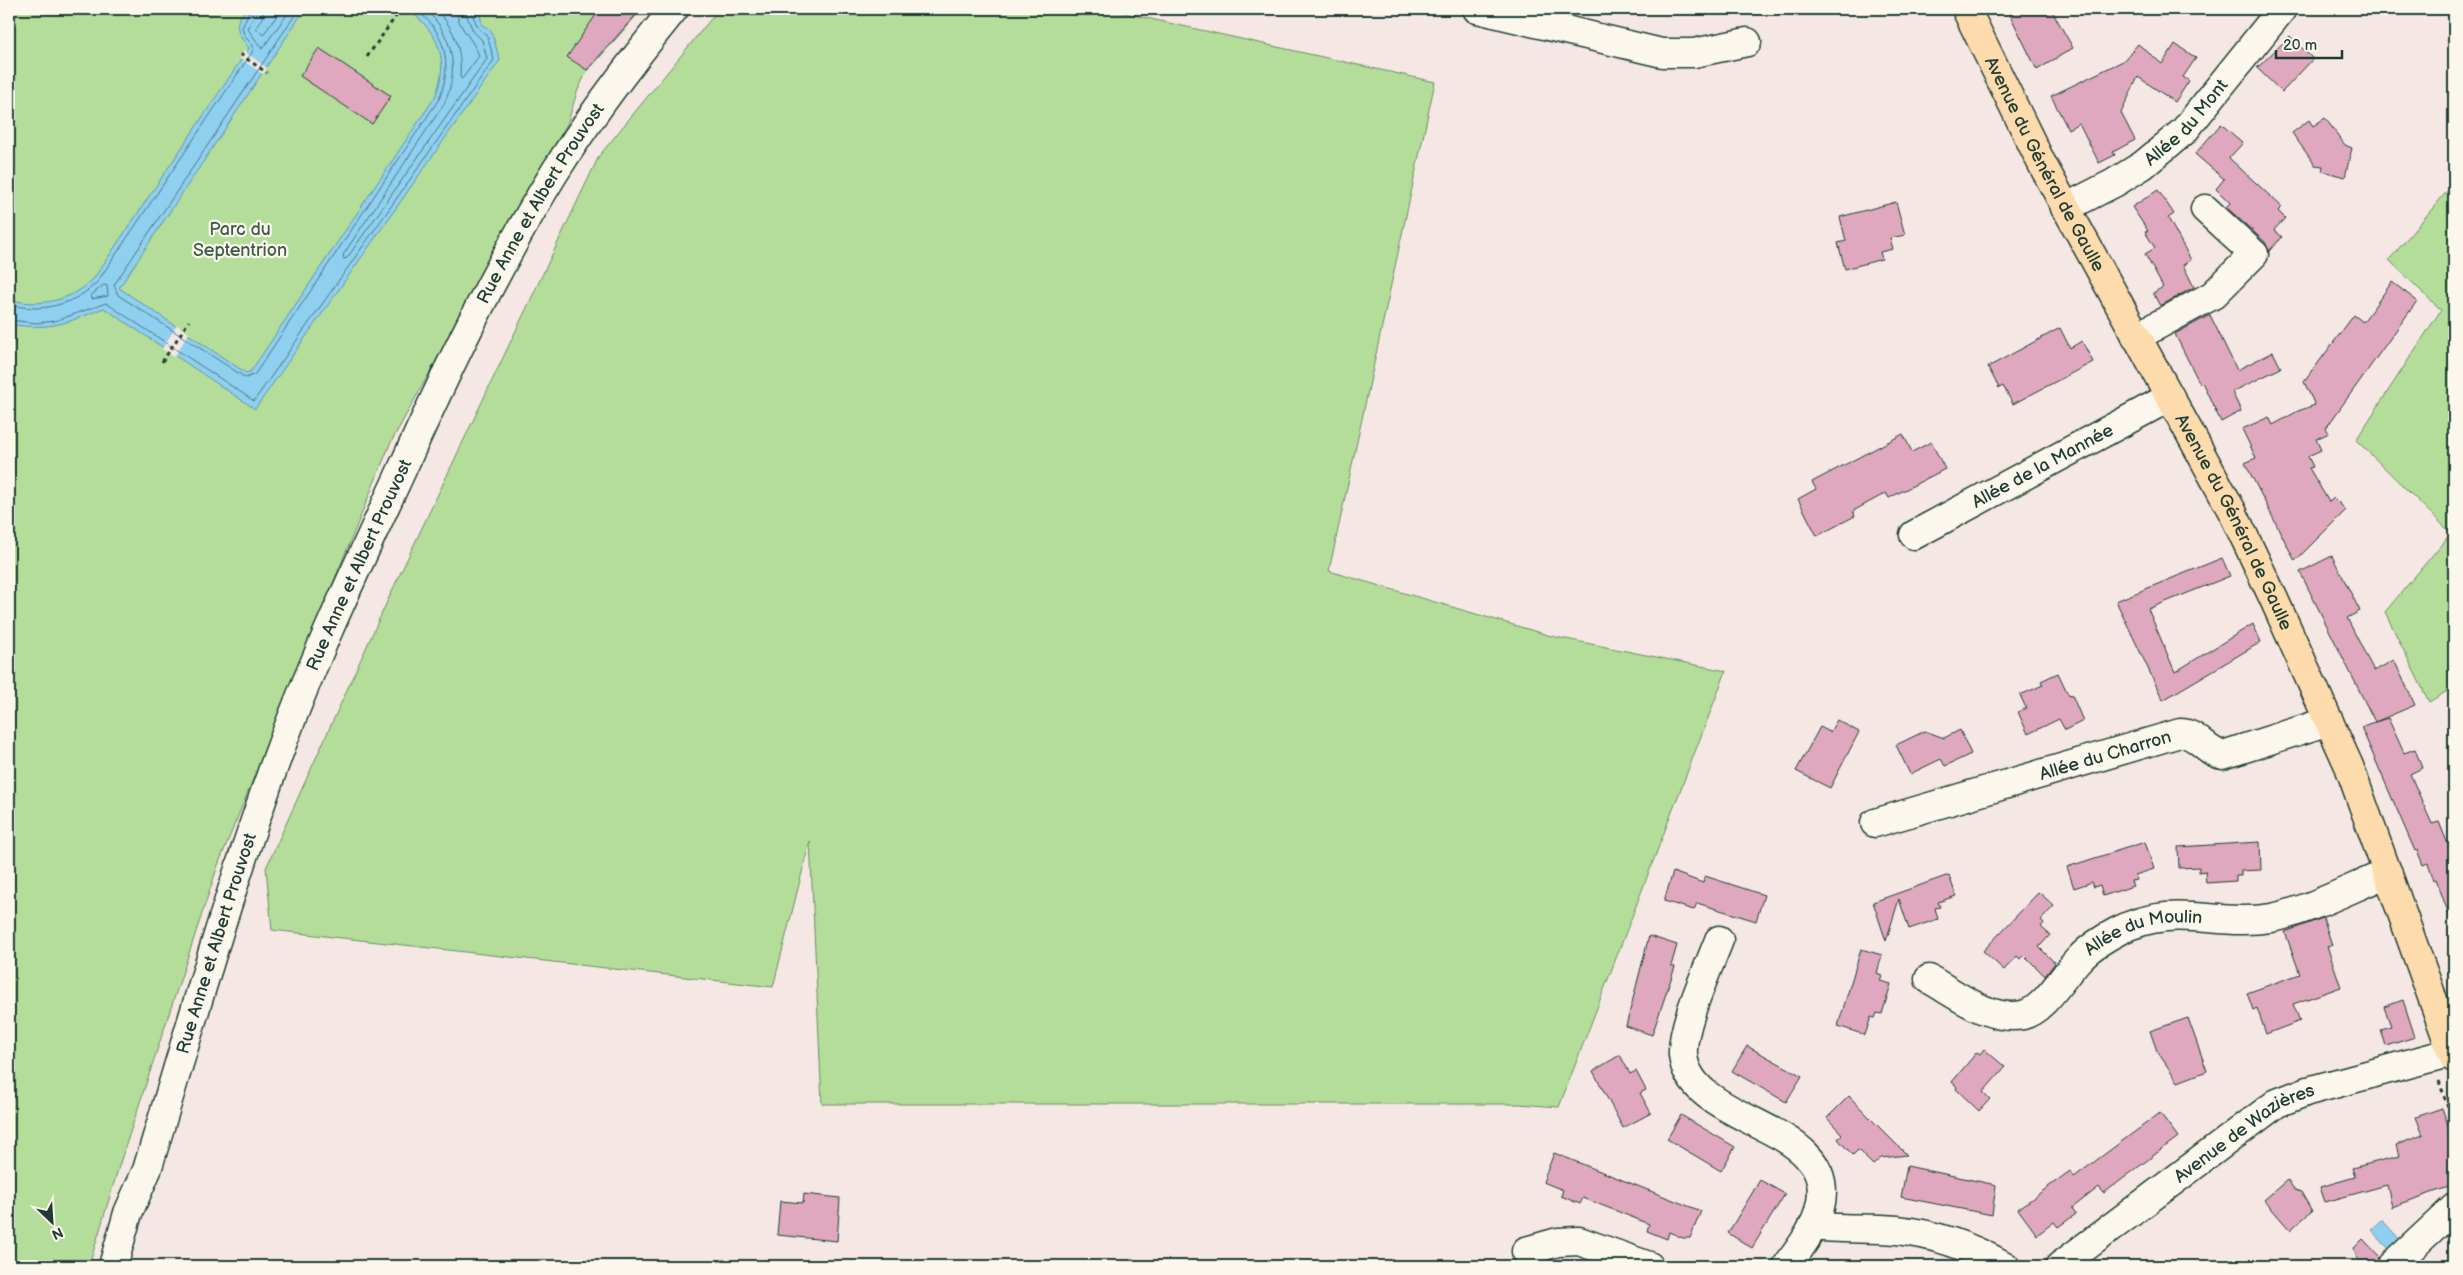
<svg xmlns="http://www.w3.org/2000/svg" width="2463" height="1275" font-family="'Balsamiq Sans',sans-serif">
  <rect width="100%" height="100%" fill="#f5e7e3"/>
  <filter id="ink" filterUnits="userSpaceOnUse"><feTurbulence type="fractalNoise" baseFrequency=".02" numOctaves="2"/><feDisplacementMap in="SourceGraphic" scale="10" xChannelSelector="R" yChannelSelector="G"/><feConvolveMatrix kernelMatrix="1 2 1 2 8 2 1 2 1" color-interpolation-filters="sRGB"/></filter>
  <g filter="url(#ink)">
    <g fill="#b4dd9a" stroke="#6a8d67">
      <path d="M9,9H642L586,73L577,92L568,122L390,444L218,865L119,1166L89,1266H9Z"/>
      <path d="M719,9H1106L1435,82L1329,571L1551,636L1726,671L1559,1107L1519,1104H822L810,841L773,987L272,930L266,868L391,593L599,156Z"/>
      <path d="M2454,183V687L2429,702L2385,612L2451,533L2356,440L2441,310L2389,260Z"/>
    </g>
    <g fill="#8fcff0" stroke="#6295a5">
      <path d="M248,9H268L273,11L275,9H305L119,288L246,373L251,371L435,97C450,60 439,32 407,9H472L480,14L482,25L491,30L500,60L255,409L104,308C66,323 51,331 9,324V299C37,308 73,301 94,278L249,48C237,35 231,21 248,9Z"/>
      <path d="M2382,1220L2402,1242L2391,1251L2371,1230Z"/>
    </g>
    <g fill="#f5e7e3">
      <path d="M244,51L267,68L263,74L239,58Z"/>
      <path d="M177,325L189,333L174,357L162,349Z"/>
    </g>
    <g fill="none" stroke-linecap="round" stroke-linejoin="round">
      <g stroke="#4c777f" stroke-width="1">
        <path d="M257,9L248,29L262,49L291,9"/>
        <path d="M264,9L262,18L256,28L263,35L282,9"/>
        <path d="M299,9L114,285L118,295L246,378L255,374L439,99C453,65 446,31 415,9"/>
        <path d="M425,9C453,34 460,70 444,104L343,255L344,259L347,258L487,59L482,40L473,31L464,9"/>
        <path d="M436,9C455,29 462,50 460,77L462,79L479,56C474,39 457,28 456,9"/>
        <path d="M104,285L107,286L108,296L92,299L91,296Z"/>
        <path d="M9,304C39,314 76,305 98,281L253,51V45L245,37L242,28L250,9"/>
        <path d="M9,320L37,323L55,321L106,303L254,401L494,60L487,35L478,28L470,9"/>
      </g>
    </g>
    <g fill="#dfa8be" stroke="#1f3d34">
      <path d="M600,9H641L587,70L567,57Z"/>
      <path d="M2007,9H2051L2073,48L2037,70Z"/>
      <path d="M2290,36L2313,59L2282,92L2257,68Z"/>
      <path d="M2138,44L2162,64L2175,44L2196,58L2183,77L2189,81L2175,102L2138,77L2121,113L2135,140L2113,152L2115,155L2099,163L2079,123L2068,129L2051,96L2123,61Z"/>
      <path d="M319,48L391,96L372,124L300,76Z"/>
      <path d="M2325,118L2345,145L2352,148L2345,177L2322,171L2323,166L2315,165L2292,133L2309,120L2313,126Z"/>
      <path d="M2221,124L2243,143L2229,158L2282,207L2278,211L2285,218L2274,230L2282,237L2269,251L2265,242L2226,207L2230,203L2216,189L2224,179L2195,154Z"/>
      <path d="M2158,190L2174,214L2168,218L2191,260L2183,265L2194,287L2160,306L2153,293L2163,287L2145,254L2155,248L2145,232L2148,231L2132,207Z"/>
      <path d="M1896,202L1905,235L1890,238L1893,249L1880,252L1882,259L1845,269L1838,243L1846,241L1840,217Z"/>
      <path d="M2392,282L2417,301L2326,428L2329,433L2316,439L2321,450L2308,456L2313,467L2309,468L2329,502L2334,498L2346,510L2295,561L2245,463L2256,458L2242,429L2269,417L2273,425L2298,411L2315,405L2304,382L2354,315L2363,322Z"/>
      <path d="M2210,315L2237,370L2273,352L2281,368L2232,392L2241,411L2221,422L2202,382L2200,384L2175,334Z"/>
      <path d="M2060,328L2070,348L2082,341L2093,362L2013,404L2003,386L1999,388L1988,367Z"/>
      <path d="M1903,434L1912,452L1931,442L1945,469L1889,498L1886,493L1853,511L1855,516L1817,536L1798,499L1816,489L1812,482Z"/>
      <path d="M2332,556L2360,611L2347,618L2374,671L2394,660L2415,705L2375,722L2388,718L2404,753L2415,749L2422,768L2410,774L2432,824L2439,822L2454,859V923H2452L2436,879L2434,880L2428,863L2423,865L2417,850L2415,851L2361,727L2375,722L2300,572Z"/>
      <path d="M2222,558L2230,576L2148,609L2175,672L2253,624L2261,642L2163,700L2116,601Z"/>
      <path d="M2058,673L2069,696L2072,695L2083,721L2065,730L2059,719L2028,734L2018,712L2026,708L2020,695L2043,685L2041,681Z"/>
      <path d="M1837,720L1859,732L1830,788L1796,771L1820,727L1830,732Z"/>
      <path d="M1960,730L1971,754L1945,766L1941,759L1910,774L1896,745L1925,731L1944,738Z"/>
      <path d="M2145,842L2154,869L2135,875L2137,880L2131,881L2133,886L2103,896L2100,885L2094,887L2092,882L2074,888L2067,867Z"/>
      <path d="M2260,842L2261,870L2241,871V876H2236V881L2206,883L2205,871L2199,872V867L2179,868L2178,847Z"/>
      <path d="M1673,872L1703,883L1705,876L1764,895L1756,921L1697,903L1694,910L1664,901Z"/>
      <path d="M1949,875L1956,896L1938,902L1940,907L1935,908L1938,919L1909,929L1899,899L1886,941L1873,902Z"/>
      <path d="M2039,892L2054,906L2041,920L2044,923L2041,927L2050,935L2039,947L2055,963L2045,976L2024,955L2020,959L2017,956L2004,970L1983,951Z"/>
      <path d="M2323,918L2332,945L2327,946L2341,987L2293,1004L2300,1021L2266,1034L2257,1008L2253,1010L2247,993L2300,974L2285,932Z"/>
      <path d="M1649,936L1677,945L1671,966L1675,967L1652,1035L1626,1026Z"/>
      <path d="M1861,949L1882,955L1877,973L1882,975L1880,981L1891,984L1882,1014L1877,1013L1875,1018L1871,1017L1865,1035L1838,1026Z"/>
      <path d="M2403,1000L2415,1037L2386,1046L2381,1029L2391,1026L2384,1007Z"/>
      <path d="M2188,1018L2207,1071L2178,1082L2157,1051L2150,1031Z"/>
      <path d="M1747,1046L1802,1076L1786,1102L1732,1071Z"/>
      <path d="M1984,1049L2005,1067L1983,1092L1990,1099L1979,1111L1956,1089L1957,1087L1952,1082L1977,1052L1980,1054Z"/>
      <path d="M1620,1055L1630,1074L1636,1071L1646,1090L1640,1093L1651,1113L1623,1128L1593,1071Z"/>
      <path d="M1849,1096L1872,1120L1907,1155L1881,1158L1873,1165L1858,1150L1853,1155L1845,1147L1838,1139L1842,1134L1827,1118Z"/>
      <path d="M2442,1108L2454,1142V1185L2392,1207L2387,1185L2325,1202L2320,1187L2355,1177L2352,1168L2399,1156L2396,1145L2423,1135L2416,1117Z"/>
      <path d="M2160,1113L2178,1137L2104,1193L2099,1187L2072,1208L2076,1214L2058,1227L2054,1222L2037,1235L2018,1209L2070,1171L2074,1177Z"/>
      <path d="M1681,1115L1735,1147L1721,1171L1667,1139Z"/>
      <path d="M1554,1153L1701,1211L1690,1238H1683L1669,1232L1667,1239L1647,1231L1649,1224L1614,1210L1583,1198L1580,1204L1561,1196L1563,1190L1543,1182Z"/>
      <path d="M1907,1166L1996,1185L1992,1215L1901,1197Z"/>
      <path d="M1760,1180L1785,1194L1752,1248L1728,1233Z"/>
      <path d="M2287,1180L2295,1190L2301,1192L2312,1211L2290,1230L2264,1200Z"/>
      <path d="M804,1194L840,1198L837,1241L777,1235L780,1201L803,1203Z"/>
      <path d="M2363,1239L2380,1257L2377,1266H2359L2354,1248Z"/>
    </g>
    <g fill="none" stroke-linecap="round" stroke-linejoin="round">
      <defs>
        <g id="minor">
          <path d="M1477,9L1662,53H1694L1747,42"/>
          <path id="s1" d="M2065,208L2114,183L2143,165L2184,131L2282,9"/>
          <path d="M2136,337L2213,295L2254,254L2205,209"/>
          <path id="s2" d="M1914,535L2170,397"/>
          <path id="s3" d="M1875,823L2180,733C2198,733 2205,752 2223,755L2329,721"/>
          <path d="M1719,940C1708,969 1681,1026 1683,1055C1690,1128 1845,1121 1819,1211C1814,1230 1799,1249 1787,1266"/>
          <path id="s4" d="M1929,979C1956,994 1990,1022 2023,1015C2045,1010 2064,973 2081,957C2091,946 2105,938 2118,931C2174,902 2215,927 2271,918C2308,911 2353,887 2388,873"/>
          <path d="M1813,1226C1841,1230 1869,1227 1897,1230C1935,1234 1971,1247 2005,1266"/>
          <path d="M1526,1251L1558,1242L1579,1241L1649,1266"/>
          <path id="s5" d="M113,1266L128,1213L147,1170C189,1032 228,893 277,758C312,661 357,567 400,474C446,372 494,271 553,175C589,117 631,62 674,9"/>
          <path id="s6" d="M2060,1266L2277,1103L2308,1091L2452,1052"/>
          <path d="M2392,1266L2454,1208"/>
        </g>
        <g id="major">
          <path id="s7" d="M1966,9L2042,164L2193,439L2232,511L2272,595L2349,766L2454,1058"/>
        </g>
      </defs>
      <use href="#minor" stroke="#1f3d34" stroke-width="31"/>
      <use href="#major" stroke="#1f3d34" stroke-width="31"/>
      <g stroke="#1f3d34" stroke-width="3" stroke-dasharray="4 4" stroke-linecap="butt">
        <path d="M240,54L267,73"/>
        <path d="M367,57L401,9"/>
        <path d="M162,362L189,321"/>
        <path d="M2439,1081L2454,1125"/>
      </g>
      <use href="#minor" stroke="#fbf7ec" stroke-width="28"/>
      <use href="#major" stroke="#fedbac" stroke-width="28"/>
    </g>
  </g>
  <g text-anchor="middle" stroke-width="4.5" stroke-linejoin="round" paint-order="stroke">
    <g font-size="18" fill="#1f3d34" stroke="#fbf7ec">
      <text dy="6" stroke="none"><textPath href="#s1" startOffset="150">Allée du Mont</textPath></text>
      <text dy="6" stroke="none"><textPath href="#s7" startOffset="174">Avenue du Général de Gaulle</textPath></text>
      <text dy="6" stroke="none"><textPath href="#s5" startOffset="1149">Rue Anne et Albert Prouvost</textPath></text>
      <text dy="6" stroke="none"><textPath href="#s2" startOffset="146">Allée de la Mannée</textPath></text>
      <text dy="6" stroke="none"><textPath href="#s7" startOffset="579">Avenue du Général de Gaulle</textPath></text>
      <text dy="6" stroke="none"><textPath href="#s5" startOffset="744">Rue Anne et Albert Prouvost</textPath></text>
      <text dy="6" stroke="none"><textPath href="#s3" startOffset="240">Allée du Charron</textPath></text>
      <text dy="6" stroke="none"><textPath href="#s4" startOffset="256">Allée du Moulin</textPath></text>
      <text dy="6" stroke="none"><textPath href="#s5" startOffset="339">Rue Anne et Albert Prouvost</textPath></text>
      <text dy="6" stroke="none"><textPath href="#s6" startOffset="228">Avenue de Wazières</textPath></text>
    </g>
    <g font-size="18" fill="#3d5d48" stroke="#fbf7ec">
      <text x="240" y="235">Parc du<tspan x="240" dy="21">Septentrion</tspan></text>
    </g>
  </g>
  <rect width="2463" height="1275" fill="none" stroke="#fbf7ec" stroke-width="30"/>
  <rect x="15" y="15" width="2433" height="1245" fill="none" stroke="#1f3d34" stroke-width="2" filter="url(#ink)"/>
  <g transform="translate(52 1222) rotate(155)" stroke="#fbf7ec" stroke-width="4" paint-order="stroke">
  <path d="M0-4L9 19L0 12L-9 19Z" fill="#1f3d34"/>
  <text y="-8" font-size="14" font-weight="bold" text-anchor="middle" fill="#1f3d34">N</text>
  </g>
  <path d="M2276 50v8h66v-8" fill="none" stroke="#1f3d34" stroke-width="2.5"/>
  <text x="2283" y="50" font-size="15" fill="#1f3d34" stroke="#fbf7ec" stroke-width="4" paint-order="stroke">20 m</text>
</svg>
